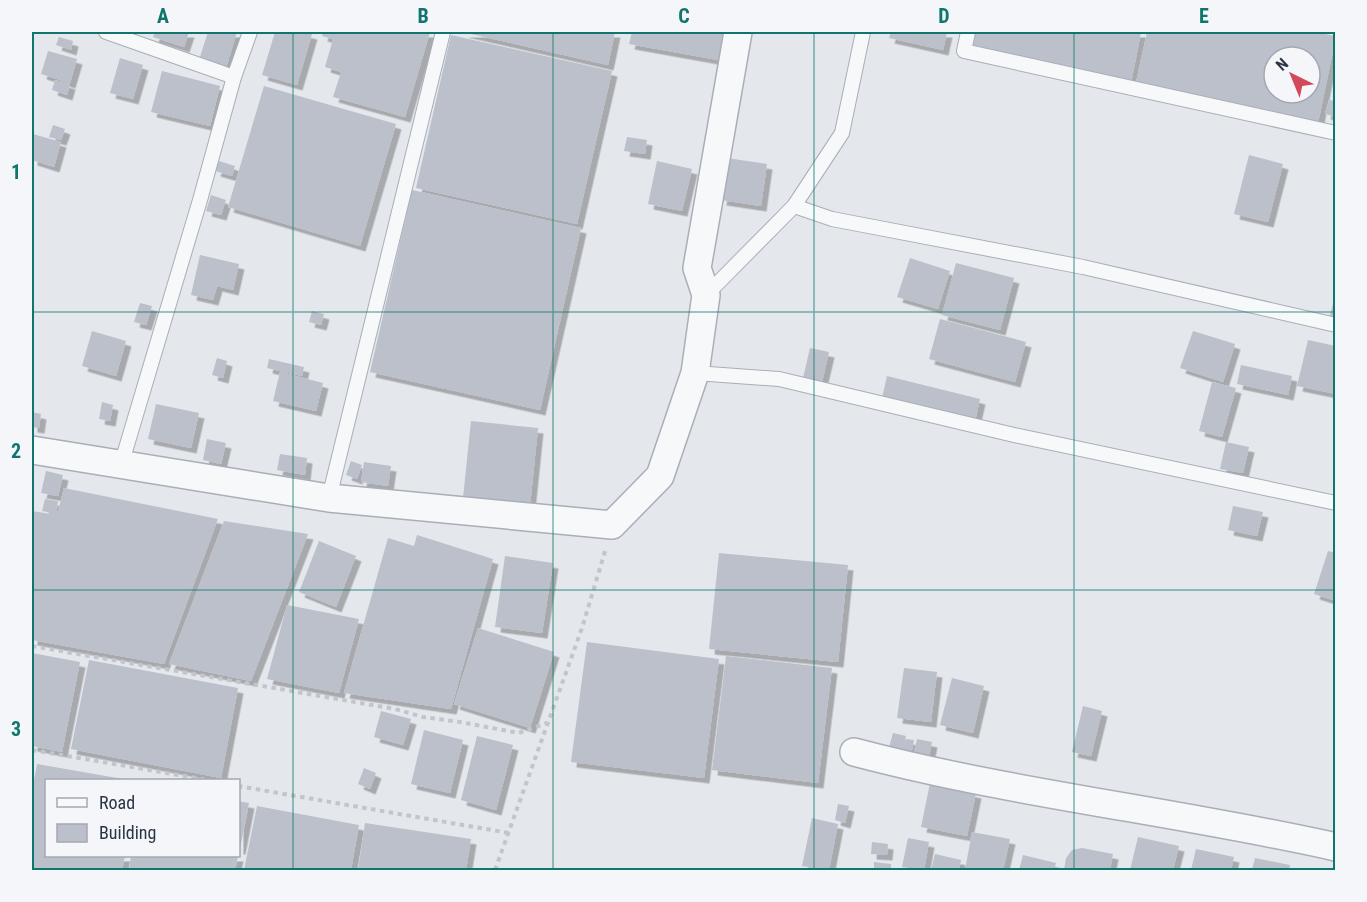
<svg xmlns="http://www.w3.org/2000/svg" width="1367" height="902" font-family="'Roboto Condensed',sans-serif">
  <defs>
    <filter id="shadow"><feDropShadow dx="5.5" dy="5.5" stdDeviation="0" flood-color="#0004"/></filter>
  </defs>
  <rect width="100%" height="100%" fill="#e4e7ec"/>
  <g fill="#bbc0ca" fill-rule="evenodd" filter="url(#shadow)">
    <path d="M155,32H189L184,47L153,37Z"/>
    <path d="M208,32H237L226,68L199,60Z"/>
    <path d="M275,32H303L312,34L297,85L262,75Z"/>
    <path d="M323,32H430L405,117L333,97L341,72L325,67L333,39L322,36Z"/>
    <path d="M462,32H615L608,65Z"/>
    <path d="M632,32H723L718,60L629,44Z"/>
    <path d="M891,32H947L943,50L889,38Z"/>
    <path d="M975,32H1141L1131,83L971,51Z"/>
    <path d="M1147,32H1314L1336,36L1318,123L1135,87ZM1274,57H1310V93H1274Z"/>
    <path d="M451,35L612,71L577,224L416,188Z"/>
    <path d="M59,37L73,41L71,50L56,45Z"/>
    <path d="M48,51L77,59L70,83L41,74Z"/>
    <path d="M120,58L143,65L133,99L110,93Z"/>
    <path d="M162,71L220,86L210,126L151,112Z"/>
    <path d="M55,80L70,84L67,95L52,90Z"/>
    <path d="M264,86L396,124L360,246L228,207Z"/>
    <path d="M1329,100L1336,101V117L1325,114Z"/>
    <path d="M53,125L65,129L61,140L49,137Z"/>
    <path d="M33,134L61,142L54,167L32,160Z"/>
    <path d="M627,137L647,140L645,154L624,151Z"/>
    <path d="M1249,155L1283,164L1268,222L1234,214Z"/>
    <path d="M727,158L767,164L761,206L721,200Z"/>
    <path d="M219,161L235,166L232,176L215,171Z"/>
    <path d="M657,161L692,169L682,211L648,204Z"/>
    <path d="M412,190L581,228L540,410L370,372Z"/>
    <path d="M211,195L226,200L221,215L206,211Z"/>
    <path d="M200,255L239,264L233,290L217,286L213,300L191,295Z"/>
    <path d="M910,258L950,271L938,309L897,297Z"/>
    <path d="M956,263L1014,278L1000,330L942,315Z"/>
    <path d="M1335,297H1336V320L1329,318Z"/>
    <path d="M140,303L152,306L146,325L134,322Z"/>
    <path d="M312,311L324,314L321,325L309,322Z"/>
    <path d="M940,319L1026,342L1015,382L929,359Z"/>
    <path d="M92,331L126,341L116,376L82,366Z"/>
    <path d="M1193,331L1235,344L1223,382L1180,368Z"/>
    <path d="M1308,340L1336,346V394L1297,386Z"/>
    <path d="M810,348L829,352L822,382L803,378Z"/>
    <path d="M217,358L227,361L223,378L212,375Z"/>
    <path d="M269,359L304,367L302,376L267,368Z"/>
    <path d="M1241,365L1292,376L1288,395L1237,384Z"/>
    <path d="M280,372L323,383L316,411L273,401Z"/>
    <path d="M887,376L980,399L975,421L882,398Z"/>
    <path d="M1212,382L1236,388L1222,437L1199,431Z"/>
    <path d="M102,402L113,405L110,421L99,419Z"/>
    <path d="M156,404L199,413L191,448L148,439Z"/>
    <path d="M32,412L41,414L39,428L32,427Z"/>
    <path d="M471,421L538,428L530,505L463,498Z"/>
    <path d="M207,439L226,443L221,464L203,460Z"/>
    <path d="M1226,442L1249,447L1243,473L1220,469Z"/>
    <path d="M280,454L307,458L305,475L277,470Z"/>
    <path d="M351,461L362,465L357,479L346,475Z"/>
    <path d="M364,462L391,466L388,486L361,482Z"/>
    <path d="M46,471L63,475L58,496L41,493Z"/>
    <path d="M64,488L218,519L164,664L32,640V511L57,515Z"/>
    <path d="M45,499L58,501L56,514L42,511Z"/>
    <path d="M1233,506L1263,512L1257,536L1228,530Z"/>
    <path d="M224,521L308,534L251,681L169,664Z"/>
    <path d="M417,535L493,559L451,709L344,693L388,538L414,546Z"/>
    <path d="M319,541L356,556L336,607L299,592Z"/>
    <path d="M1328,551L1336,553V601L1314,594Z"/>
    <path d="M719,553L848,565L838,662L709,649Z"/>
    <path d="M505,556L553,563L542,633L495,627Z"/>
    <path d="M287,605L359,619L339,693L267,679Z"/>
    <path d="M478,628L554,652L530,728L454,704Z"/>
    <path d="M587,642L719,659L704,778L571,762Z"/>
    <path d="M32,653L80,662L62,752L32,746Z"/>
    <path d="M726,656L832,668L818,783L712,770Z"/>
    <path d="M89,660L238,688L221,778L71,749Z"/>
    <path d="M904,668L937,672L931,722L897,718Z"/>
    <path d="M952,678L984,686L973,733L940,725Z"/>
    <path d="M1083,706L1102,711L1091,756L1072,752Z"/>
    <path d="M381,711L411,719L403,745L374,737Z"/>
    <path d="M424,730L463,740L450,793L411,784Z"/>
    <path d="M893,733L906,736L901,758L887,755Z"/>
    <path d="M477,736L513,745L496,810L461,800Z"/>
    <path d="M906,739L914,740L911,755L903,753Z"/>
    <path d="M917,739L932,742L928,761L913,757Z"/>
    <path d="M37,764L123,779L46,780V856H125L122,870H32V791Z"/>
    <path d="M364,768L376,773L370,789L358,784Z"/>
    <path d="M930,783L976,793L967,836L921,827Z"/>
    <path d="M238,801L249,803L240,849H238Z"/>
    <path d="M838,804L849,806L845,823L835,820Z"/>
    <path d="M257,806L359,825L351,870H244Z"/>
    <path d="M812,818L838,824L829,870L802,866Z"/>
    <path d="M365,823L471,839L466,870H358Z"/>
    <path d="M972,832L1010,839L1003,870H965Z"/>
    <path d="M1138,837L1179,846L1173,870H1130Z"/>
    <path d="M908,838L929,842L924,870L902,867Z"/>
    <path d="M872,842L888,844L887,855L871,854Z"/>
    <path d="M1082,848L1113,854L1110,870H1064L1066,858L1072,850Z"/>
    <path d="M1196,849L1234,857L1231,870H1191Z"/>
    <path d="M935,854L961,860L959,870H931Z"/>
    <path d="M1023,855L1056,863L1054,870H1019Z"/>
    <path d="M131,856H238L235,870H129Z"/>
    <path d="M1255,858L1290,865L1289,870H1252Z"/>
    <path d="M874,862L891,864V870H874Z"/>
  </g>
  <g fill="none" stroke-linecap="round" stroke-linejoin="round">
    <defs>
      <g id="service">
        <path d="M106,32L234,77"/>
        <path d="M968,32L964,51L1336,133"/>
        <path d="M794,206L832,219L1083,267L1336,325"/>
        <path d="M706,295L794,206L842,133L863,32"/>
        <path d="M695,373L779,379L1014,435L1336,503"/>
        <path d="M121,465L200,200L234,77L250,32"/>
        <path d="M329,498L443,32"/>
      </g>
      <g id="minor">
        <path d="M32,450L329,498L612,525L660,476L695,373L706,295L697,268L738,32"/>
        <path d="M854,752C1012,794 1176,811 1336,847"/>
      </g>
    </defs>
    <use href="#service" stroke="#a9aeb7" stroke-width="16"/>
    <use href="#minor" stroke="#a9aeb7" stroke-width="30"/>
    <g stroke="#c2c5cb" stroke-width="4" stroke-dasharray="4.5 4.5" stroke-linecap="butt">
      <path d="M32,646L395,709L423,717L460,722L519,733L547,723"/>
      <path d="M32,750L208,780"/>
      <path d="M238,786L509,833"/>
      <path d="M495,870L582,628L606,548"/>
    </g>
    <use href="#service" stroke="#f7f8fa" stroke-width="14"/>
    <use href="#minor" stroke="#f7f8fa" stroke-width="27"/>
  </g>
  <path fill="none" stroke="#0f766e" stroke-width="1.5" stroke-opacity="0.55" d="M293,32V870M553,32V870M814,32V870M1074,32V870M32,312H1336M32,590H1336"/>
  <rect width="1367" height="902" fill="none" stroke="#f4f6f9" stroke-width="66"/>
  <rect x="45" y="779" width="195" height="78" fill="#f4f6f9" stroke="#a4a8b1" stroke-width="1.5"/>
  <rect x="57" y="798" width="30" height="9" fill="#f7f8fa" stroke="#a4a8b1" stroke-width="1.5"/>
  <text x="99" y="809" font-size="18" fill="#2b3445">Road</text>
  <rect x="57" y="824" width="30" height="18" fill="#bbc0ca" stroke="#a4a8b1" stroke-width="1.5"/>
  <text x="99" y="839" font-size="18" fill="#2b3445">Building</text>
  <g transform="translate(1292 75) rotate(317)"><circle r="28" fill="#f4f6f9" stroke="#a4a8b1" stroke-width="1.5"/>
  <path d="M0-4.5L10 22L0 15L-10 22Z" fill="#d1495b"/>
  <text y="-9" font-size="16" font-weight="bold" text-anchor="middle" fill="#2b3445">N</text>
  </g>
  <rect x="33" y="33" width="1301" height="836" fill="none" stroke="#0f766e" stroke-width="2"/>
  <g font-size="20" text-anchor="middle" font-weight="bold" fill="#0f766e">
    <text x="163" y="23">A</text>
    <text x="423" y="23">B</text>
    <text x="684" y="23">C</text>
    <text x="944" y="23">D</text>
    <text x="1204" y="23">E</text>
    <text x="16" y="179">1</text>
    <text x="16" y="458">2</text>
    <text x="16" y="736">3</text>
  </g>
</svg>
